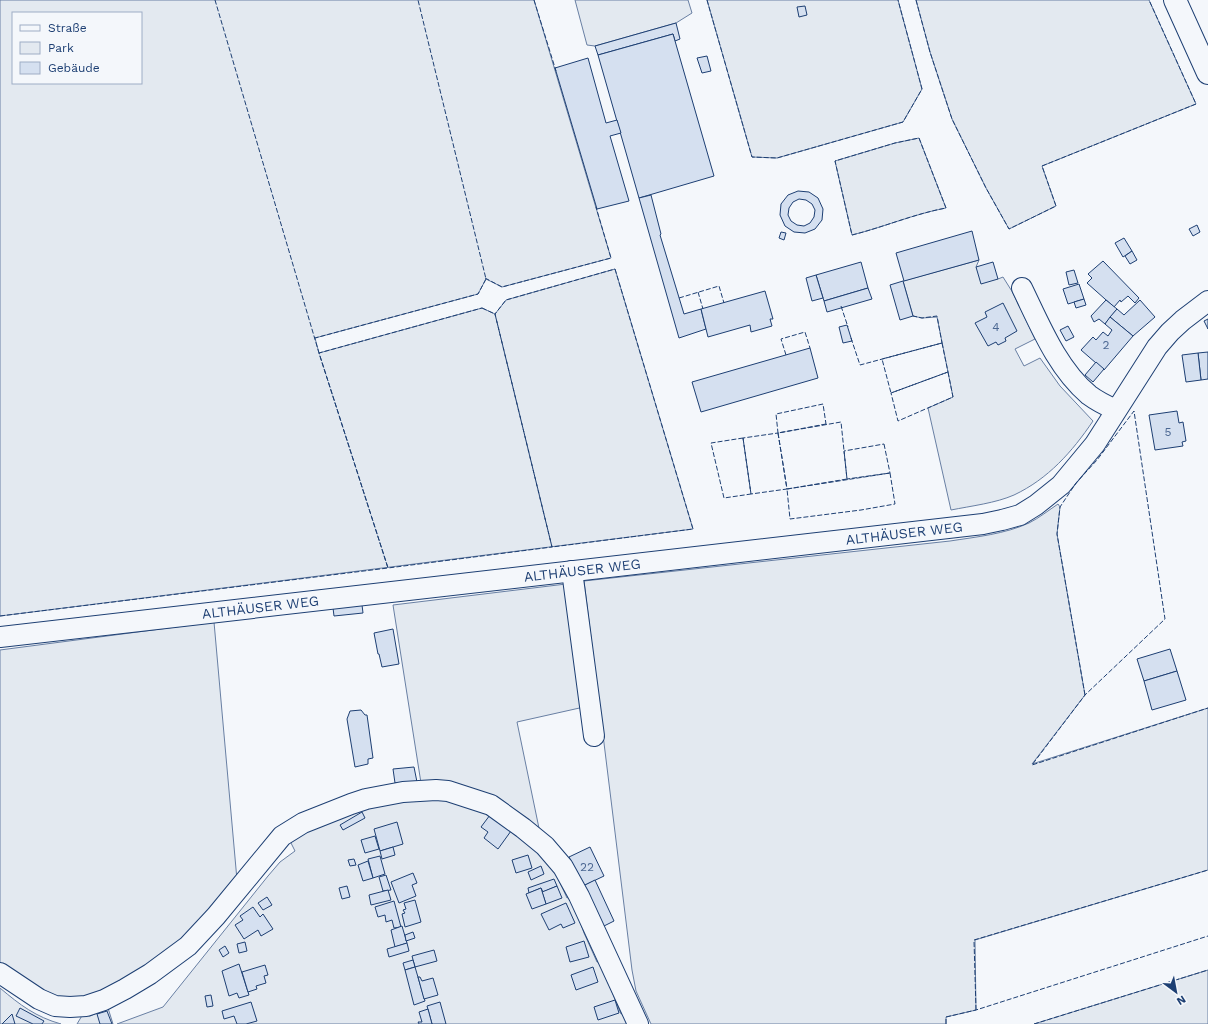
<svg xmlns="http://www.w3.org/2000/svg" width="1208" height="1024" font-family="'Work Sans',sans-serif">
  <rect width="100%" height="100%" fill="#f4f7fb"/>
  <g fill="#e3e9f0" stroke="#687fa3" fill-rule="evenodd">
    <path d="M0,0H534L611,258L502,287L486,279L478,294L315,338L319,353L482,308L495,314L506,300L615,269L693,529L0,616ZM13,13H141V83H13Z"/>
    <path d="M575,0H688L692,13L676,23L595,46L587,45Z"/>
    <path d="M707,0H898L922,89L903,122L777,158L752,157Z"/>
    <path d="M916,0H1149L1196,104L1042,166L1056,206L1009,229L986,188L952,119L930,52Z"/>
    <path d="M919,138L946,208C914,214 884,227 852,235L835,161L895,143Z"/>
    <path d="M979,260L976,267L998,279L1003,277L1013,293L1035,339L1015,349L1024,366L1040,358L1060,386L1093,421C1072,452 1048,479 1014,495C996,503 971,506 951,510L928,408L953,397L937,317L922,318L913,316L903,281Z"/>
    <path d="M1058,504L1060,507L1057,534L1085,695L1032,764L1208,708V870L975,940L976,1010L946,1017V1024H651L636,991L632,970L584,581L950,541C976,537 1005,534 1029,523C1039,518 1049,510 1058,504Z"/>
    <path d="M566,584L584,707L517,722L540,833L421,783L393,605Z"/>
    <path d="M214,622L237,880L181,941L151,964L87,999L57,998L0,966V650Z"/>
    <path d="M424,795L489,812L551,863L567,898L571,896L584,933L597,962H600L621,1014L624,1013L629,1024H117L163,1007L268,876L280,862L295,851L289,839L362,807Z"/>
    <path d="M1208,970V1024H1034Z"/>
    <path d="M0,988C20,1005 36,1017 61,1024H0Z"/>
    <path d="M108,1008L113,1024H77L83,1014L90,1016Z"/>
  </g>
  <g fill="#d5e0f0" stroke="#1d3f73" fill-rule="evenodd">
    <path d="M805,6L807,15L799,17L797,7Z"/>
    <path d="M676,23L680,39L675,41L673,34L598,55L595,46Z"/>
    <path d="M673,34L714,176L639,198L598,55Z"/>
    <path d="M707,56L711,71L702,73L697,58Z"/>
    <path d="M588,58L606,123L617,120L621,133L610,136L629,201L597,209L555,68Z"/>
    <path d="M798,191L809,192L818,198L823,209L822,220L815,229L805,233L794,232L785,226L780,215L781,204L788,195ZM799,199L806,200L812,204L815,210L814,217L810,223L804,226L797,225L791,221L788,215L789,208L793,202Z"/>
    <path d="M651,195L661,234L660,235L684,314L701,309L706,329L679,338L639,198Z"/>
    <path d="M1197,225L1200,232L1193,236L1189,229Z"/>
    <path d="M972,231L979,260L904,281L896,253Z"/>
    <path d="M781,232L786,233L784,240L779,238Z"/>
    <path d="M1124,238L1132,251L1123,257L1115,243Z"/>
    <path d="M1132,251L1137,260L1130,264L1125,256Z"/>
    <path d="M1103,261L1139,298L1135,303L1128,296L1121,302L1120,300L1114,307L1087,283L1092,278L1088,274Z"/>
    <path d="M861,262L868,288L824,301L816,275Z"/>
    <path d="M993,262L998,279L981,284L976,267Z"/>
    <path d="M1074,270L1078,283L1069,285L1066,272Z"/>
    <path d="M816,275L823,298L812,301L806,278Z"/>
    <path d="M903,281L913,316L900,320L890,285Z"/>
    <path d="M1079,284L1084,299L1068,304L1063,289Z"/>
    <path d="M868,288L872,299L827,312L824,301Z"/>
    <path d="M765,291L773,319H770L772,326L751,332L750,325L708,337L701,309Z"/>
    <path d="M1084,299L1086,305L1076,308L1074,302Z"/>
    <path d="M1106,300L1117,309L1105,324L1099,319L1094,322L1091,316Z"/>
    <path d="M1140,300L1155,317L1133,336L1110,317L1117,309L1124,315Z"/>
    <path d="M1003,303L1017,331L1005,338L1006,341L998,345L996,342L988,346L975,323L987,317L985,312Z"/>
    <path d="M1110,317L1133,336L1104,370L1081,350L1093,337L1096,340L1103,332L1108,336L1112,330L1105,324Z"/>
    <path d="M1208,319V329L1204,321Z"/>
    <path d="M847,325L852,341L843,343L839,327Z"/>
    <path d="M1068,326L1074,337L1066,341L1060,330Z"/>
    <path d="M810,348L818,378L701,412L692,382Z"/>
    <path d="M1208,352V379L1201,380L1198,353Z"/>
    <path d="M1198,353L1201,380L1186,382L1182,355Z"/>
    <path d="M1096,362L1104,369L1093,382L1085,375Z"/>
    <path d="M1177,411L1179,423L1183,422L1186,441L1182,442L1183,446L1155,450L1149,415Z"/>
    <path d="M362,605L363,613L334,616L333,608Z"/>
    <path d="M393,629L399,664L382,667L379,654H378L374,633Z"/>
    <path d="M1170,649L1177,671L1144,681L1137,659Z"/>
    <path d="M1177,671L1186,700L1152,710L1144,681Z"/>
    <path d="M361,710L365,715H367L373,758L368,759V764L355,767L347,719L350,711Z"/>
    <path d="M414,767L417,782L395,783L393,769Z"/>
    <path d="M362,812L365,818L343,830L340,825Z"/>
    <path d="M490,815L511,831L498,849L484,838L488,832L481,827Z"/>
    <path d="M397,822L403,844L380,851L374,829Z"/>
    <path d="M375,836L379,849L365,853L361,840Z"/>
    <path d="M393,847L395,855L382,859L380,851Z"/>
    <path d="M590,847L604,876L583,886L569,857Z"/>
    <path d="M528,855L532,868L516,873L512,860Z"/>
    <path d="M380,856L385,874L373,878L368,859Z"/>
    <path d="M354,859L356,865L350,866L348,860Z"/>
    <path d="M368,861L373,878L363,881L358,865Z"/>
    <path d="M541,866L544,874L531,880L528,872Z"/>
    <path d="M413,873L417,883L412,885L416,896L399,903L391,882Z"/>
    <path d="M386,875L391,890L383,891L379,877Z"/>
    <path d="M554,879L557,886L543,892L541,888L529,893L528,888Z"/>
    <path d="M595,880L614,921L602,927L583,886Z"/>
    <path d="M347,886L350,897L342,899L339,888Z"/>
    <path d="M557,886L562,898L546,904L542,892Z"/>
    <path d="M541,888L546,904L532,909L526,894Z"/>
    <path d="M388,890L391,900L371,905L369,895Z"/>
    <path d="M267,897L272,905L263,910L258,903Z"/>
    <path d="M415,900L421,922L405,927L402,914L405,913L403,910L406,909L404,903Z"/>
    <path d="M394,901L401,927L394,928L392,920L386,922L385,915L378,917L375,907Z"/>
    <path d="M566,903L575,923L563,928L561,924L549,930L541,914Z"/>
    <path d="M253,907L260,917L263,914L273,929L261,936L258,930L244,939L235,925L243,920L240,916Z"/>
    <path d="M402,926L407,943L395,947L391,930Z"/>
    <path d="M413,932L415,938L406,941L405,935Z"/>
    <path d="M584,941L589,957L570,962L566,947Z"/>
    <path d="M245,942L247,951L239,953L237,944Z"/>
    <path d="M407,943L409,951L389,957L387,949Z"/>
    <path d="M225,946L229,953L223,957L219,950Z"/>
    <path d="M434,950L437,961L415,967L412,956Z"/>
    <path d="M413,960L415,967L405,970L403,963Z"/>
    <path d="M239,964L249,995L239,998L237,993L229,996L222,971Z"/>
    <path d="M265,965L268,975L264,976L266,983L256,986L257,989L248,992L242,972Z"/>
    <path d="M415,967L425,1001L414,1005L405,970Z"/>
    <path d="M593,967L598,982L576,990L571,975Z"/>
    <path d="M418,977H420L422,981L433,978L438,995L424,999Z"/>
    <path d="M211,995L213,1006L207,1007L205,996Z"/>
    <path d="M615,1000L619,1013L598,1020L594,1007Z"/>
    <path d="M251,1002L257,1021L246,1024H237L234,1016L224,1019L222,1011Z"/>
    <path d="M440,1002L446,1024H432L427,1006Z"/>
    <path d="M20,1008L44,1021L42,1024H33L16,1016Z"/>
    <path d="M428,1009L432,1024H419L418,1022H422L419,1012Z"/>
    <path d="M107,1011L112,1024H100L97,1014Z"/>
    <path d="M12,1014L15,1024H2Z"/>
  </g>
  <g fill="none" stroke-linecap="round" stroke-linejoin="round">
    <defs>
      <g id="minor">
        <path d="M1022,288C1040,325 1057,368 1089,395C1097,401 1107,406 1116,410"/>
        <path d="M572,571L594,736"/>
        <path id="s1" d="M0,637L983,524L1002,520L1020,515L1036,505L1061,485L1095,444L1157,347L1170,332L1183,320L1208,301"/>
        <path d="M0,973L39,999L55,1006L70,1007L86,1006L104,1000L125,989L150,974L188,946L216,916L282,836L303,823L351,804L366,799L403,792L436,790L448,791L491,805L523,828L545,846L563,867L579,896L638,1024"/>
      </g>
      <path id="major" d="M1175,0L1208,73"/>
    </defs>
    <use href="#minor" stroke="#1d3f73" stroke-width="22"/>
    <use href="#major" stroke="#1d3f73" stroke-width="24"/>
    <use href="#minor" stroke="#f4f7fb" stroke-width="20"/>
    <use href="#major" stroke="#f4f7fb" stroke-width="22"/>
    <g stroke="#1d3f73" stroke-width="1" stroke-dasharray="5 2" stroke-linecap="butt">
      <path d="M534,0L556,71"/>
      <path d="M707,0L752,157L777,158L903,122L922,89L898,0"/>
      <path d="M916,0L930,52L952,119L986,188L1009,229L1056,206L1042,166L1196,104L1149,0"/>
      <path d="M919,138L946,208C914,214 884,227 852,235L835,161L895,143Z"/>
      <path d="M615,269L693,529L552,547L495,314L506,300Z"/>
      <path d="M485,278L502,287L611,258L596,207"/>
      <path d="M698,292L703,309"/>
      <path d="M679,298L719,286L724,303"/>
      <path d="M841,306L848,327"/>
      <path d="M482,308L495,314L552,547L388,568L319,353Z"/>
      <path d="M314,337L315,338L478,294L486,279L418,0"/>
      <path d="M851,338L860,365L942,343L937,316L922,318L913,316"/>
      <path d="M942,343L948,372L891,393L882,359Z"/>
      <path d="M786,355L781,339L805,332L810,348"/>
      <path d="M948,372L953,397L898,421L891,393Z"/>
      <path d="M826,424L778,433L787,489L847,479L841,422L778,433L776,414L823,404L826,424"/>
      <path d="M778,433L787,489L751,494L743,438Z"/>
      <path d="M743,438L751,494L724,498L711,443Z"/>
      <path d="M884,444L890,473L847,479L844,451Z"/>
      <path d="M890,473L895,504L861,510L790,519L787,489Z"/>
      <path d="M0,616L388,568L319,353L215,0"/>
      <path d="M1085,695L1057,534L1060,507L1076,483L1097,460L1134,411L1165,619L1085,695L1032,765L1208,708"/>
      <path d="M976,1010L974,940L1208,870"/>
      <path d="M946,1024V1017L976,1010L1208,936"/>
      <path d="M1034,1024L1208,970"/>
    </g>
  </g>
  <g text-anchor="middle" stroke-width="3" stroke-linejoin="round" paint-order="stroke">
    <g font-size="12" fill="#4b6792">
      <text x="996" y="331">4</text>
      <text x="1106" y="349">2</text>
      <text x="1168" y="436">5</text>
      <text x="587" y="871">22</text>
    </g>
    <g font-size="14" fill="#1d3f73" stroke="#f4f7fb">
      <text dy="5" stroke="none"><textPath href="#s1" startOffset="910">ALTHÄUSER WEG</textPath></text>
      <text dy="5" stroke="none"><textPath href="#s1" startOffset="586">ALTHÄUSER WEG</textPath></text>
      <text dy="5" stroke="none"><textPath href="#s1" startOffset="262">ALTHÄUSER WEG</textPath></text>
    </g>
  </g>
  <rect x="12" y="12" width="130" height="72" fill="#f4f7fb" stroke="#9eadc5"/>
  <rect x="20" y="25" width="20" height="6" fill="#f4f7fb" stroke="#9eadc5"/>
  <text x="48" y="32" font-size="12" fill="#1d3f73">Straße</text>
  <rect x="20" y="42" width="20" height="12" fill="#e3e9f0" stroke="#9eadc5"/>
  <text x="48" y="52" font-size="12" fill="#1d3f73">Park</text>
  <rect x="20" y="62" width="20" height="12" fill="#d5e0f0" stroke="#9eadc5"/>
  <text x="48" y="72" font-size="12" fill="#1d3f73">Gebäude</text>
  <g transform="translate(1176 992) rotate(148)" stroke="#f4f7fb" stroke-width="3" paint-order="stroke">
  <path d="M0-3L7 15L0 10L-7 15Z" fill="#1d3f73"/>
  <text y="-6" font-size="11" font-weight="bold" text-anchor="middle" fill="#1d3f73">N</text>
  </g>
</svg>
